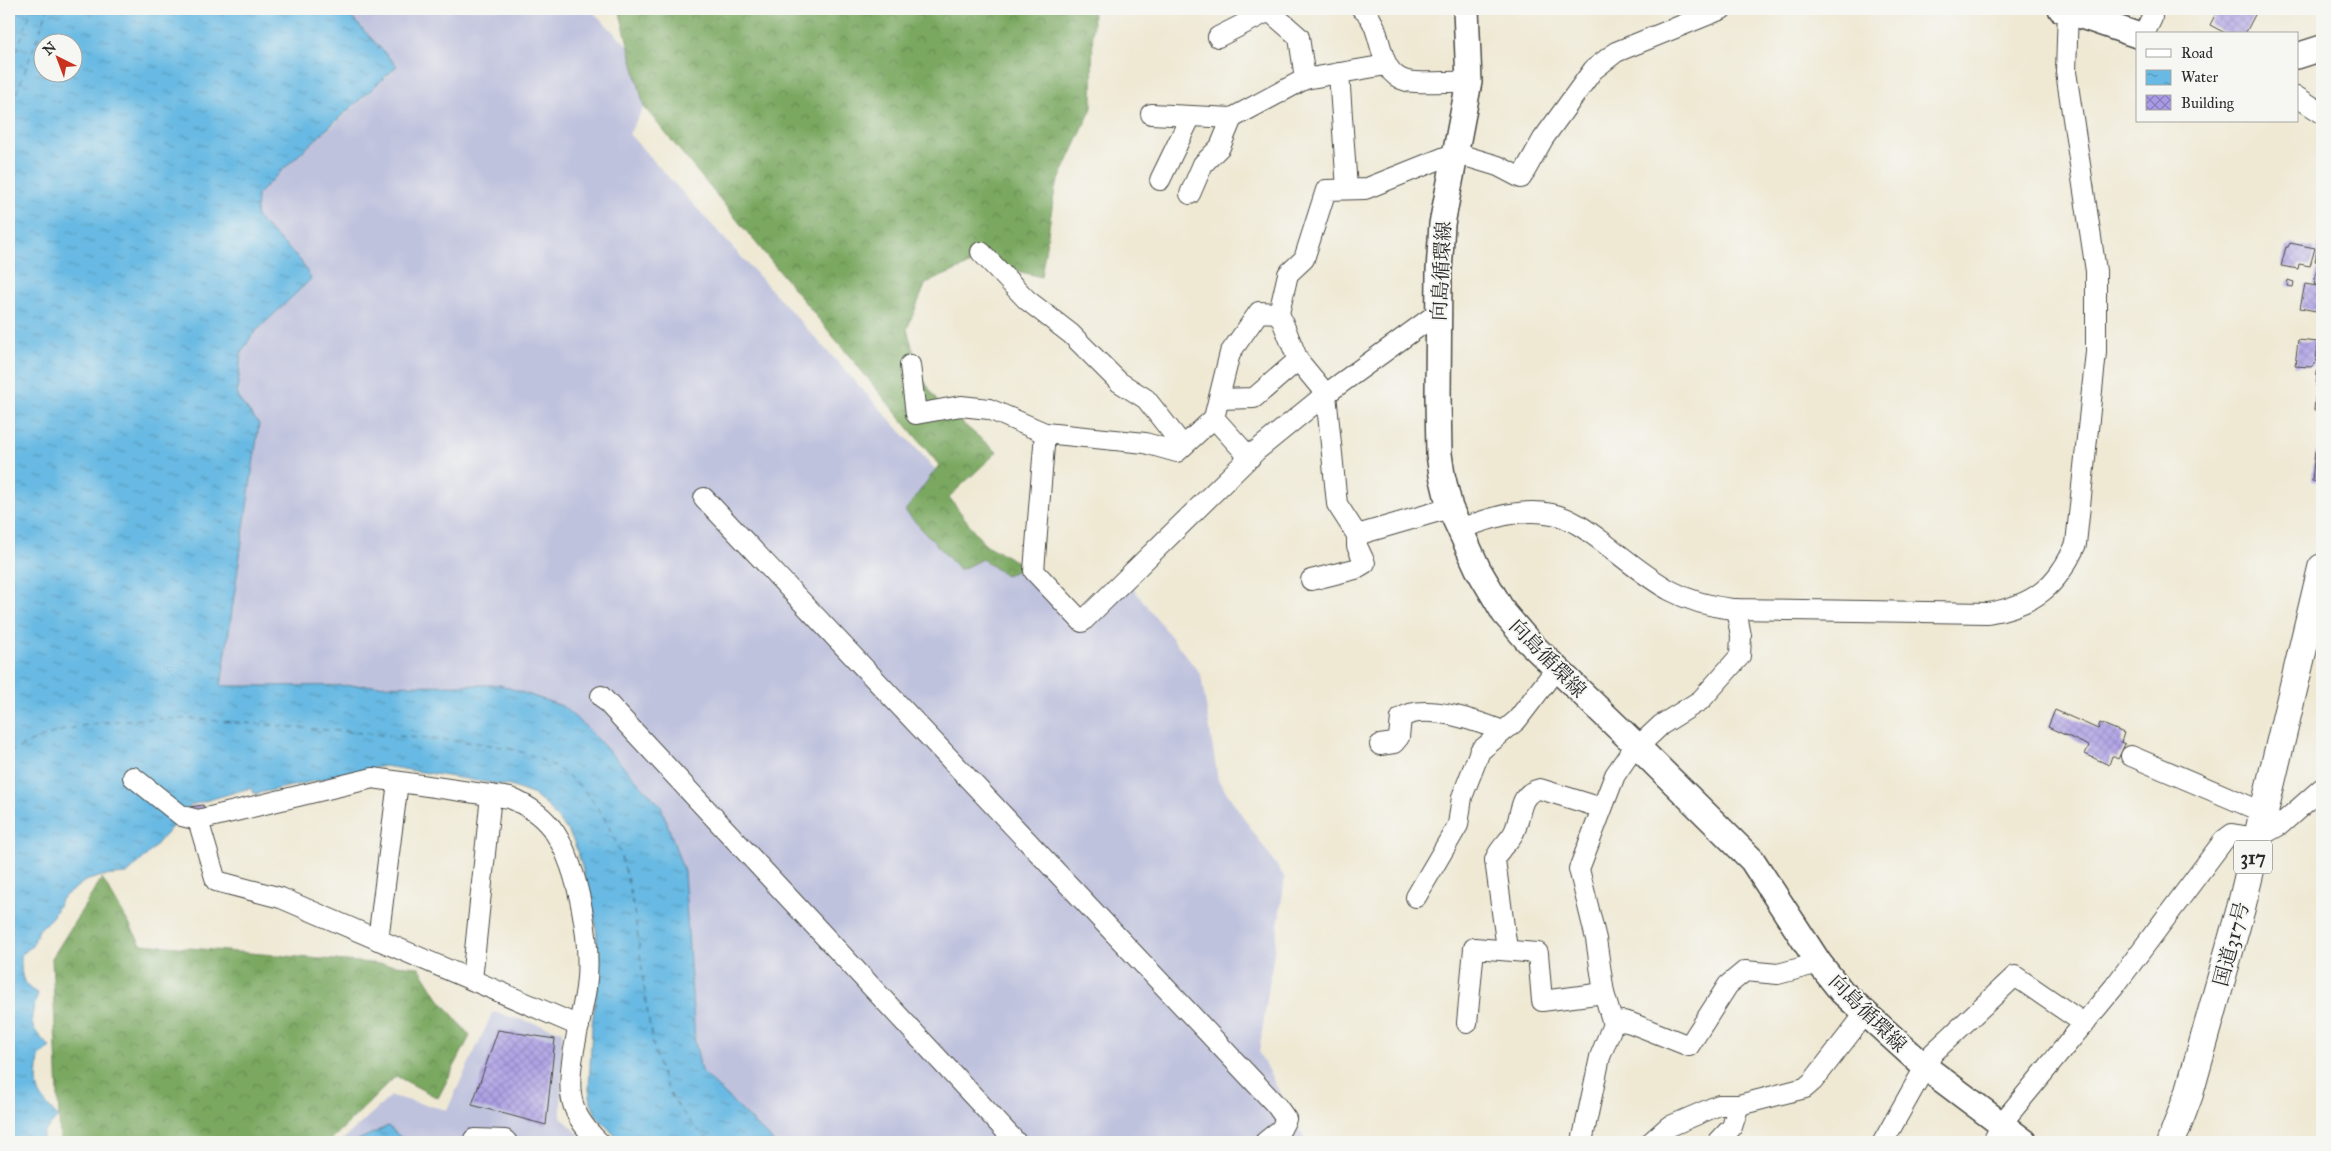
<svg xmlns="http://www.w3.org/2000/svg" width="2331" height="1151" font-family="'IM FELL Great Primer','Noto Serif JP',serif">
  <defs>
    <pattern id="forest-crowns" width="20" height="18" patternUnits="userSpaceOnUse" patternTransform="scale(1.25)"><rect width="20" height="18" fill="#7aa861"/><path d="M2 6a3 3 0 1 1 6 0M12 15a3 3 0 1 1 6 0" fill="none" stroke="#648950"/></pattern>
    <pattern id="water-ripples" width="26" height="14" patternUnits="userSpaceOnUse" patternTransform="scale(1.25)"><rect width="26" height="14" fill="#68b9e3"/><path d="M2 4q2-2 4 0t4 0M15 11q2-2 4 0t4 0" fill="none" stroke="#5697b8"/></pattern>
    <pattern id="building-cross-hatch" width="8" height="8" patternUnits="userSpaceOnUse" patternTransform="scale(1.25)"><rect width="8" height="8" fill="#a89ae5"/><path d="M0 0l8 8M0 8l8-8" fill="none" stroke="#897eba"/></pattern>
  </defs>
  <rect width="100%" height="100%" fill="#f6f6f2"/>
  <filter id="ink" filterUnits="userSpaceOnUse"><feTurbulence type="fractalNoise" baseFrequency=".02" numOctaves="2"/><feDisplacementMap in="SourceGraphic" scale="10" xChannelSelector="R" yChannelSelector="G"/><feConvolveMatrix kernelMatrix="1 2 1 2 8 2 1 2 1" color-interpolation-filters="sRGB"/></filter>
  <filter id="wash" filterUnits="userSpaceOnUse"><feTurbulence type="fractalNoise" baseFrequency=".0096" numOctaves="4" result="noise"/><feDisplacementMap in="SourceGraphic" scale="20" xChannelSelector="R" yChannelSelector="G"/><feGaussianBlur stdDeviation="1.12" result="paint"/><feColorMatrix in="noise" values="0 0 0 0 0 0 0 0 0 0 0 0 0 0 0 0 0 1.4 0 .05"/><feComposite in="paint" operator="in"/></filter>
  <g filter="url(#wash)">
    <rect width="100%" height="100%" fill="#efe9d4"/>
    <g fill="#bfc2dd">
      <path d="M351,9H590L629,47L644,107L629,134L936,470L905,511L960,570L982,559L1006,576L1025,566L1081,626L1129,583L1201,675L1218,780L1285,878L1259,1053L1306,1142H774L701,1071L661,806L585,726L562,706L500,685L221,686L259,424L237,397L241,353L252,335L311,279L300,260L256,217L257,195L295,156L335,124L397,67L353,19Z"/>
      <path d="M493,1012L562,1031L561,1117L587,1142H340L391,1096L447,1110Z"/>
    </g>
    <g fill="url(#forest-crowns)" stroke="#526a46">
      <path d="M617,9H1093L1092,108L1055,189L1041,277L978,261L926,283L907,329L920,374L938,403L997,452L949,497L984,544L1025,566L1006,576L982,559L960,570L905,511L939,465L644,107L620,13Z"/>
      <path d="M102,878L141,944L419,967L437,996L470,1036L438,1098L396,1076L329,1142H60L52,958Z"/>
    </g>
    <g fill="url(#water-ripples)" stroke="#4a7287" fill-rule="evenodd">
      <path d="M9,9H351L353,19L397,66C350,110 301,150 257,195L256,217L300,260L311,279L252,335L241,353L237,397L259,424L221,686L500,685L562,706L585,726L661,806L684,872L695,1040L701,1071L774,1142H622L618,1139L596,1115L591,1102L589,1088L592,1024L599,973L596,926L583,870L574,842L568,831L547,806L532,794L510,786L384,766L255,794L250,788L191,805L151,851L127,874L102,876L85,881L62,898L52,917L39,930L32,946L21,955C21,972 20,986 38,993C29,1024 27,1024 50,1047L39,1057C36,1090 34,1092 58,1117L43,1133V1142H9ZM42,42H72V72H42Z"/>
      <path d="M388,1126L406,1142H354Z"/>
    </g>
    <g fill="none" stroke-linecap="round" stroke-linejoin="round">
      <g stroke="#3d5662" stroke-width="1" stroke-dasharray="6 5" stroke-linecap="butt">
        <path d="M9,72L32,9"/>
        <path d="M9,114L48,9"/>
        <path d="M9,753C68,719 131,718 197,719L478,743C497,746 515,749 533,756C630,795 633,905 645,994C650,1027 653,1059 668,1089C678,1110 694,1127 711,1142"/>
      </g>
    </g>
    <g id="blocks">
      <g fill="url(#building-cross-hatch)">
        <path d="M2218,9H2258L2245,34H2227L2210,25Z"/>
        <path d="M2319,242H2322V263L2315,261Z"/>
        <path d="M2290,243L2315,248L2310,266L2299,264L2298,269L2281,266L2286,247H2288Z"/>
        <path d="M2317,269L2322,270V286L2314,284Z"/>
        <path d="M2288,280L2294,282L2293,287L2287,286Z"/>
        <path d="M2305,284L2322,287L2316,311L2300,308Z"/>
        <path d="M2322,296V313L2318,312Z"/>
        <path d="M2298,340L2318,342L2316,362L2311,367L2295,366Z"/>
        <path d="M2322,363V388L2316,387L2317,372Z"/>
        <path d="M2316,389H2322V410H2314Z"/>
        <path d="M2315,451L2322,452V482L2312,481Z"/>
        <path d="M2055,710L2098,729L2100,723L2124,733L2121,742L2125,744L2118,759L2112,756L2109,765L2085,754L2089,746L2048,727Z"/>
        <path d="M203,805L205,811L191,814L190,807Z"/>
        <path d="M498,1030L555,1039L546,1125L472,1105Z"/>
      </g>
    </g>
  </g>
  <g filter="url(#ink)">
    <use href="#blocks" fill-opacity="0" stroke="#484844" stroke-width="1"/>
    <g fill="none" stroke-linecap="round" stroke-linejoin="round">
      <defs>
        <g id="minor">
          <path d="M1267,9L1299,37L1305,79"/>
          <path d="M1362,9C1386,27 1374,73 1407,81C1420,84 1453,81 1469,82"/>
          <path d="M2144,34L2152,18L2151,9"/>
          <path d="M1218,37L1273,9"/>
          <path d="M1339,73L1347,189"/>
          <path d="M2297,97L2322,113"/>
          <path d="M1151,114L1232,118L1305,79L1386,65"/>
          <path d="M1160,180L1191,116"/>
          <path d="M1190,194L1203,164L1220,147L1232,118"/>
          <path d="M981,252L1027,300L1071,334L1119,382L1146,399L1183,446"/>
          <path d="M910,365L916,414L961,406L989,409L1045,433L1145,443L1177,452L1214,418L1250,458"/>
          <path d="M1219,399L1254,398L1298,360"/>
          <path d="M1214,418L1230,353L1259,312L1279,313"/>
          <path d="M1045,433L1034,571L1082,622L1256,451L1326,394L1439,312"/>
          <path d="M704,498L1276,1105L1286,1119L1281,1129L1265,1142"/>
          <path d="M1450,508L1357,535L1337,504L1326,394L1298,360L1279,313L1288,274L1304,259L1326,190L1365,189L1455,153L1498,166L1521,178L1543,139L1593,70L1616,52L1722,9"/>
          <path d="M1459,529C1489,519 1520,507 1552,514C1573,518 1592,534 1608,546C1652,580 1675,602 1732,609L1988,613C2034,605 2057,587 2076,544L2096,352V271L2066,72L2068,9"/>
          <path d="M1311,580L1355,569L1365,563L1357,546V535"/>
          <path d="M601,696L1016,1142"/>
          <path d="M1380,745L1394,743L1399,737L1401,718C1424,702 1479,722 1503,731"/>
          <path d="M2131,756L2265,813"/>
          <path d="M133,777L182,816L198,820L373,778L510,798C529,806 544,816 555,833C579,870 592,944 586,988C582,1018 567,1065 571,1094C573,1113 585,1129 599,1142"/>
          <path d="M198,820L216,881L281,898L579,1026"/>
          <path d="M1416,897L1458,825L1462,797L1480,751L1517,720L1556,669"/>
          <path d="M378,940L398,782"/>
          <path d="M1507,949L1495,860C1499,848 1507,844 1513,834C1523,817 1516,794 1540,789L1602,808"/>
          <path d="M472,980L491,795"/>
          <path d="M1467,1023L1474,948L1538,953L1542,1001L1604,993"/>
          <path d="M1613,1024L1604,993L1596,939L1579,869L1615,775L1628,756L1661,725L1701,700L1740,656L1741,636L1736,609"/>
          <path d="M474,1139L505,1140L507,1142"/>
          <path d="M1582,1142L1600,1057L1613,1024L1623,1021L1631,1023L1689,1046L1728,985L1745,971L1778,974L1819,963"/>
          <path d="M1651,1142L1668,1127L1719,1105H1739L1805,1088L1813,1081L1865,1014"/>
          <path d="M1718,1142L1732,1127L1739,1105"/>
          <path d="M1883,1142L1933,1053L2015,976L2085,1024"/>
          <path d="M1993,1142L2002,1123L2114,987L2224,840L2232,834L2257,838L2280,825L2322,788"/>
        </g>
        <g id="major">
          <path d="M1466,9L1469,82L1442,224L1439,271L1438,397L1439,454L1442,475L1450,508L1478,569L1504,613L1528,641L1637,746L1752,860L1819,963L1842,992L1925,1067L2025,1142"/>
          <path d="M2061,9L2137,35"/>
          <path d="M2297,56L2322,48"/>
        </g>
        <path id="highway" d="M2171,1142L2189,1094L2241,908L2322,568"/>
      </defs>
      <use href="#minor" stroke="#484844" stroke-width="22"/>
      <use href="#major" stroke="#484844" stroke-width="28"/>
      <use href="#highway" stroke="#484844" stroke-width="30"/>
      <use href="#minor" stroke="#fff" stroke-width="20"/>
      <use href="#major" stroke="#fff" stroke-width="25"/>
      <use href="#highway" stroke="#fff" stroke-width="28"/>
    </g>
  </g>
  <g text-anchor="middle" stroke-width="4" stroke-linejoin="round" paint-order="stroke">
    <rect fill="#f6f6f2" stroke="#686867" stroke-width="1" x="2234" y="840.5" width="38" height="33" rx="4"/>
    <g font-size="19" font-weight="bold" fill="#2b2b2b">
      <text x="2253" y="864">317</text>
    </g>
    <g font-size="20" fill="#2b2b2b" stroke="#f6f6f2">
      <text transform="translate(1441 271) rotate(-87)" y="7">向島循環線</text>
      <text transform="translate(1548 658) rotate(46)" y="7">向島循環線</text>
      <text transform="translate(2231 944) rotate(-75)" y="7">国道317号</text>
      <text transform="translate(1868 1013) rotate(45)" y="7">向島循環線</text>
    </g>
  </g>
  <rect width="2331" height="1151" fill="none" stroke="#f6f6f2" stroke-width="30"/>
  <rect x="2136" y="32" width="162" height="90" fill="#f6f6f2" stroke="#a5a5a2"/>
  <rect x="2146" y="49" width="25" height="8" fill="#ffffff" stroke="#a5a5a2"/>
  <text x="2181" y="58" font-size="15" fill="#2b2b2b">Road</text>
  <rect x="2146" y="70" width="25" height="15" fill="url(#water-ripples)" stroke="#a5a5a2"/>
  <text x="2181" y="82" font-size="15" fill="#2b2b2b">Water</text>
  <rect x="2146" y="95" width="25" height="15" fill="url(#building-cross-hatch)" stroke="#a5a5a2"/>
  <text x="2181" y="108" font-size="15" fill="#2b2b2b">Building</text>
  <g transform="translate(58 58) rotate(318)"><circle r="24" fill="#f6f6f2" stroke="#a5a5a2"/>
  <path d="M0-4L9 19L0 12L-9 19Z" fill="#c8321e"/>
  <text y="-8" font-size="14" font-weight="bold" text-anchor="middle" fill="#2b2b2b">N</text>
  </g>
</svg>
